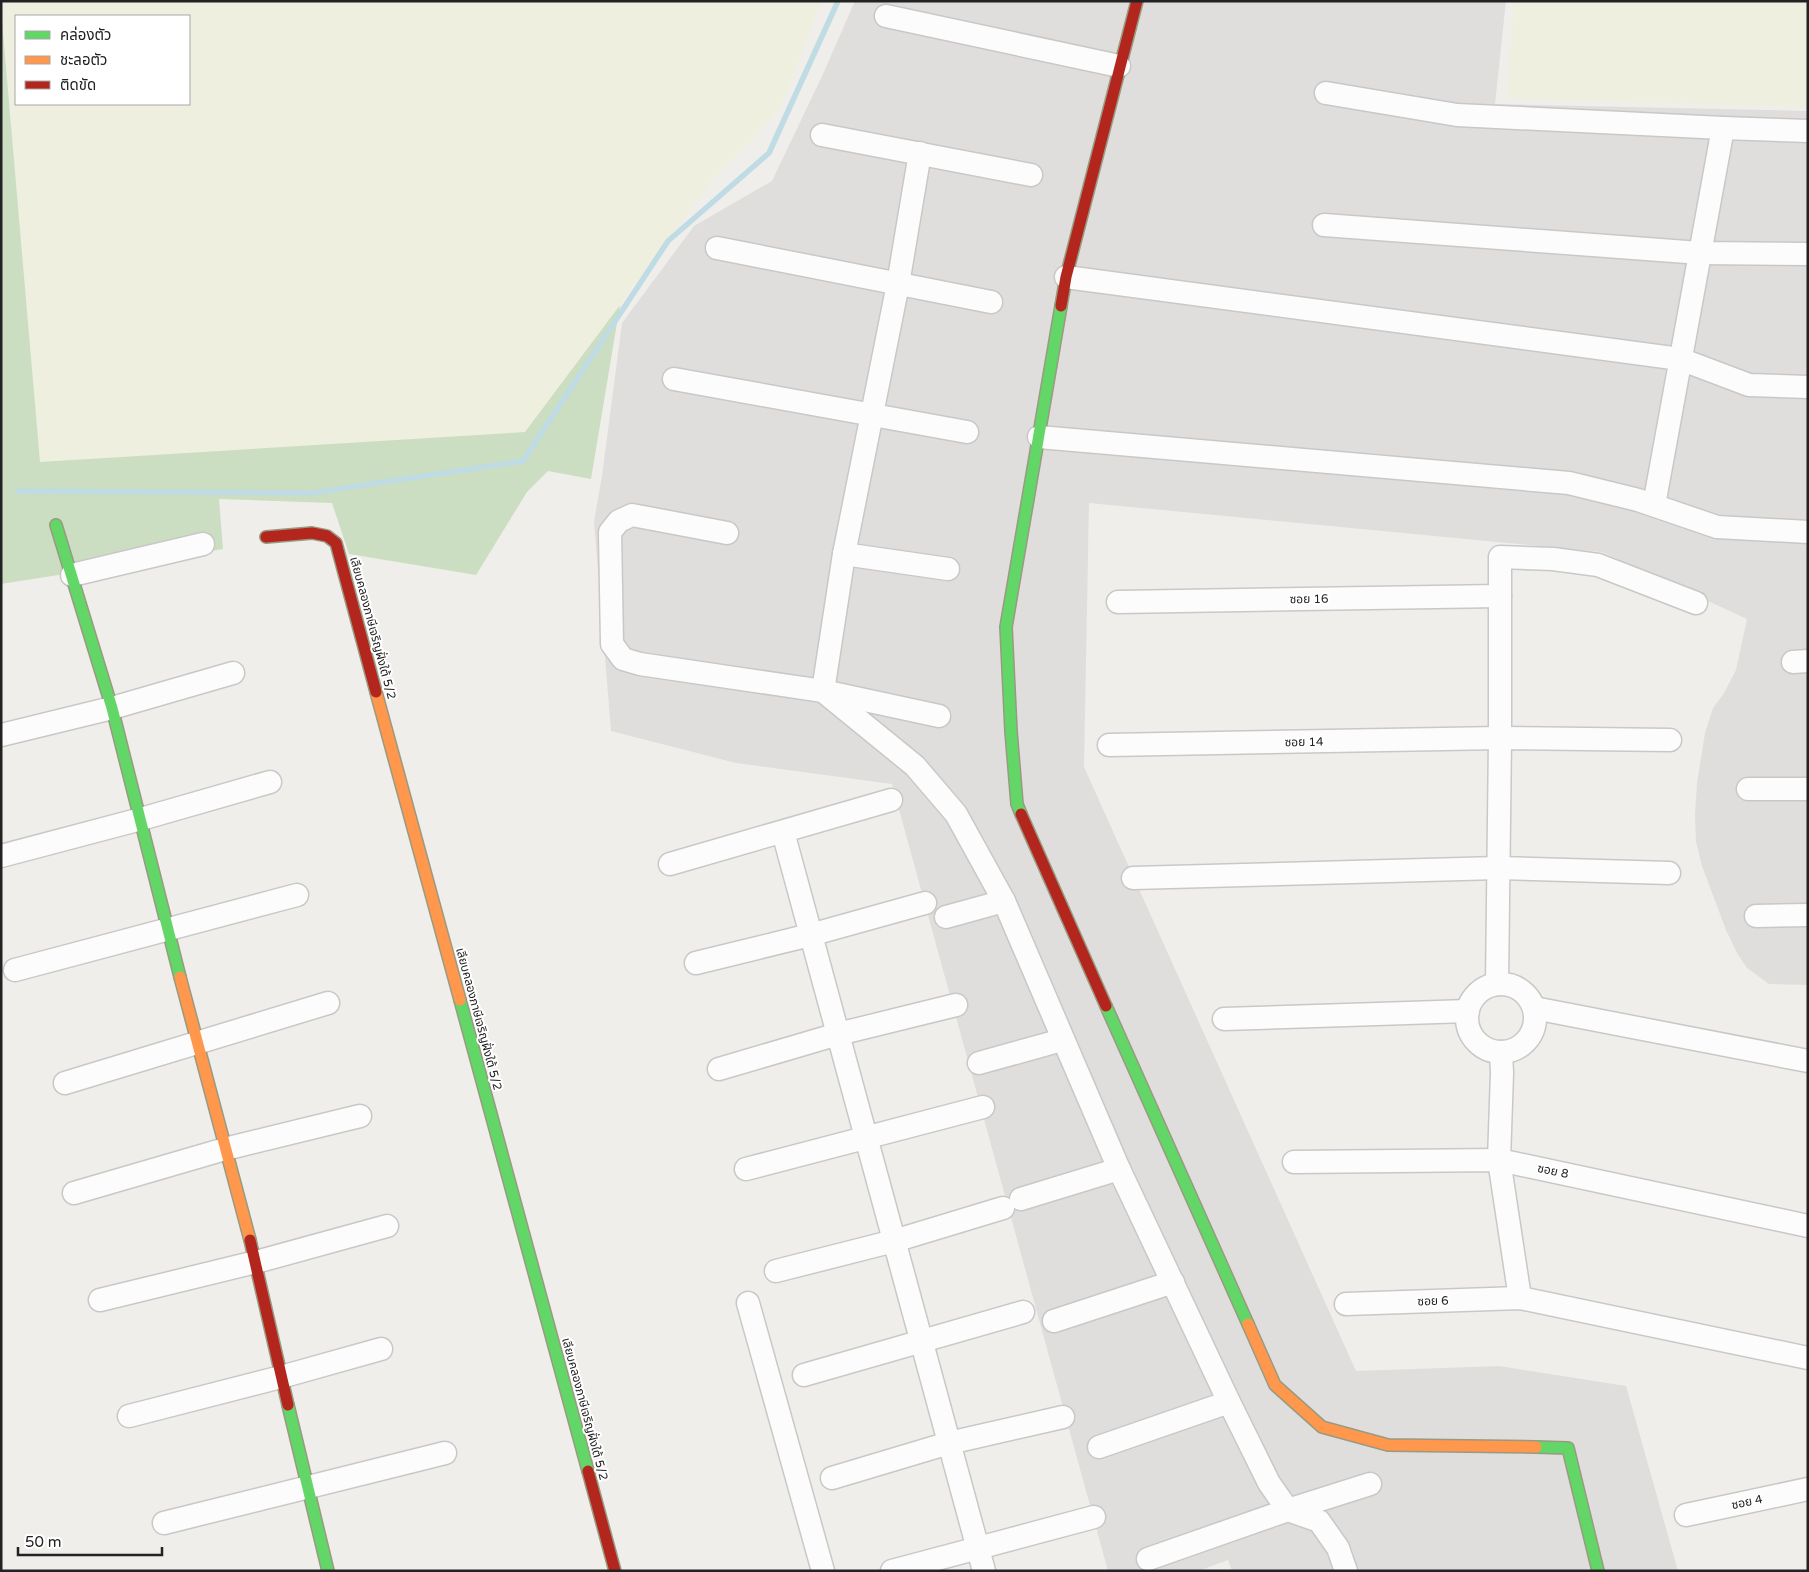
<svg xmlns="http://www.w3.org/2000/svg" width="1809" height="1572" font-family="'Varela Round','Noto Sans Thai',sans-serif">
  <rect width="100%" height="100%" fill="#f0eeeb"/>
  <path fill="#dfdedc" d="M855,1H1506L1495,104L1808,111V985L1769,984L1747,968L1737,953L1726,930L1702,866L1696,842L1695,815L1697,783L1705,733L1713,708L1724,693L1736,670L1747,619L1602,552L1089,503L1084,767L1356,1371L1499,1366L1626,1386L1678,1571H1232L1228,1560L1198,1571H1108L892,784L736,763L611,731L594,521L602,476L622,323L694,226L772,181L823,74Z"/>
  <g fill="#efefdf" fill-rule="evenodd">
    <path d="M1,1H822L780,108L761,130L716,175L525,432L40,463ZM16,16H189V104H16Z"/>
    <path d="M1514,1H1808V107L1507,99Z"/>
  </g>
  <path fill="#cbdec1" d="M1,9L40,462L525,432L620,305L591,479L548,471L527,492L476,575L349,554L332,503L219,499L223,549L1,584Z"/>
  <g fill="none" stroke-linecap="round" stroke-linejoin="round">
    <path stroke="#bfdbe3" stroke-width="5.5" d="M18,491L311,493L523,461L668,241L769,153L838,1"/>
    <defs>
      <g id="street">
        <path d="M886,16L1119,66"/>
        <path d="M1326,93L1457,115L1723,128L1808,131"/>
        <path d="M822,135L1031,175"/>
        <path d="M920,153L898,284L844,554L823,691L915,766L956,814L1004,901L1119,1169L1229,1402L1269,1483L1288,1510L1319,1521L1338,1548L1346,1571"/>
        <path d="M1324,225L1700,253L1808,254"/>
        <path d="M717,248L991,302"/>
        <path d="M1066,277L1680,359L1749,385L1808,387"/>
        <path d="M674,379L967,432"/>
        <path d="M1039,437L1569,483L1638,500L1717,527L1808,532"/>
        <path d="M1654,505L1723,128"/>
        <path d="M727,533L632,515L619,521L610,532L612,644L623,659L640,664L823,691L939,716"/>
        <path d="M844,554L948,569"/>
        <path d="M72,575L203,544"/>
        <path d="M1118,602L1500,596"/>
        <path d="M1793,662L1808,661"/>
        <path d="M1,735L112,708L233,673"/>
        <path d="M1109,745L1500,738L1670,740"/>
        <path d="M1748,789H1808"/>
        <path d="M783,832L984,1571"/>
        <path d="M1,856L141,819L270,782"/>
        <path d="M670,864L891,800"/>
        <path d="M1133,878L1498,868L1669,873"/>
        <path d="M1756,916L1808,915"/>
        <path d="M946,917L1004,901"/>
        <path d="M696,963L810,935L925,903"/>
        <path d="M15,970L297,895"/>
        <path d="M1497,984L1500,738V557L1553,559L1598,565L1696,603"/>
        <circle cx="1501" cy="1018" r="34"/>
        <path d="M1534,1008L1808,1061"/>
        <path d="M1224,1019L1468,1011"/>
        <path d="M1501,1052L1502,1073L1499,1160L1520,1298"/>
        <path d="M979,1063L1062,1040"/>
        <path d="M719,1069L838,1034L956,1005"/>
        <path d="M65,1083L328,1003"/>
        <path d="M1294,1162L1499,1160L1808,1226"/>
        <path d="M746,1169L983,1107"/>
        <path d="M74,1193L225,1149L360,1116"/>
        <path d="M1021,1199L1119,1169"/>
        <path d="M776,1271L894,1241L1003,1208"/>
        <path d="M100,1300L256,1262L387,1226"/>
        <path d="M748,1303L823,1571"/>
        <path d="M1346,1304L1520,1298L1808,1358"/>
        <path d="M1054,1321L1173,1282"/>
        <path d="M804,1375L1023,1312"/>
        <path d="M129,1416L281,1377L381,1349"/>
        <path d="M1099,1447L1229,1402"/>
        <path d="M832,1478L949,1443L1063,1417"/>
        <path d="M1686,1515L1808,1489"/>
        <path d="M164,1523L445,1453"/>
        <path d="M1148,1559L1288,1510L1370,1484"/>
        <path d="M892,1571L1094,1517"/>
      </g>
      <g id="fast">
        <path d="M56,525L112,708L180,977"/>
        <path d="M1021,814L1017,804L1011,731L1006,627L1061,306"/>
        <path d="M460,1000L588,1471"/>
        <path d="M1106,1006L1248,1324"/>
        <path d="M288,1405L328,1571"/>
        <path d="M1536,1447L1568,1448L1598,1571"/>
      </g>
      <g id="slow">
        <path d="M376,692L460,1000"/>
        <path d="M180,977L250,1240"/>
        <path d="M1248,1324L1275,1385L1322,1427L1388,1445L1536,1447"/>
      </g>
      <g id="jam">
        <path d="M1061,306L1066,277L1137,1"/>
        <path d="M266,537L312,533L327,536L336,543L376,692"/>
        <path d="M1021,814L1106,1006"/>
        <path d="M250,1240L288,1405"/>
        <path d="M588,1471L615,1571"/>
      </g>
    </defs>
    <use href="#street" stroke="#c9c8c7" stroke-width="25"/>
    <use href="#fast" stroke="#999a82" stroke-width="14"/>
    <use href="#slow" stroke="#999a82" stroke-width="14"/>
    <use href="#jam" stroke="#999a82" stroke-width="14"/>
    <use href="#street" stroke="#fdfcfc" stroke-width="22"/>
    <use href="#fast" stroke="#63d668" stroke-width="11"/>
    <use href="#slow" stroke="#ff974d" stroke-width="11"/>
    <use href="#jam" stroke="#b3261e" stroke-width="11"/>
  </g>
  <g text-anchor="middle" stroke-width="4" stroke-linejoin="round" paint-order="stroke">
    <g font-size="12" fill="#222" stroke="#fff">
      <text transform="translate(1309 599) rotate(-1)" y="4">ซอย 16</text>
      <text transform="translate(373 628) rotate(75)" y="4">เลียบคลองภาษีเจริญฝั่งใต้ 5/2</text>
      <text transform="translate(1304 742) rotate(-1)" y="4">ซอย 14</text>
      <text transform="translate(479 1019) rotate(75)" y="4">เลียบคลองภาษีเจริญฝั่งใต้ 5/2</text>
      <text transform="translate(1553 1171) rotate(12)" y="4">ซอย 8</text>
      <text transform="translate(1433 1301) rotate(-2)" y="4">ซอย 6</text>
      <text transform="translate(585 1409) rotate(75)" y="4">เลียบคลองภาษีเจริญฝั่งใต้ 5/2</text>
      <text transform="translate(1747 1502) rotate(-12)" y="4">ซอย 4</text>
    </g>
  </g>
  <rect width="1809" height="1572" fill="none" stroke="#222222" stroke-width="5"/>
  <rect x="15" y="15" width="175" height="90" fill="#ffffff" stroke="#a7a7a7"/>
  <rect x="25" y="31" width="25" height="8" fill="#63d668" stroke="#a7a7a7"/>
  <text x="60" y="40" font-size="15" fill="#222222">คล่องตัว</text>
  <rect x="25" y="56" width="25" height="8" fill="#ff974d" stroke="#a7a7a7"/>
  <text x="60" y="65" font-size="15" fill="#222222">ชะลอตัว</text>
  <rect x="25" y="81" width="25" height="8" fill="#b3261e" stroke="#a7a7a7"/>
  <text x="60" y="90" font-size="15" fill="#222222">ติดขัด</text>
  <path d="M18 1547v8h144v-8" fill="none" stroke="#222222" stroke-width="2.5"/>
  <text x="25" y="1547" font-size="15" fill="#222222" stroke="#ffffff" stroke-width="4" paint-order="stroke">50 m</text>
</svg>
